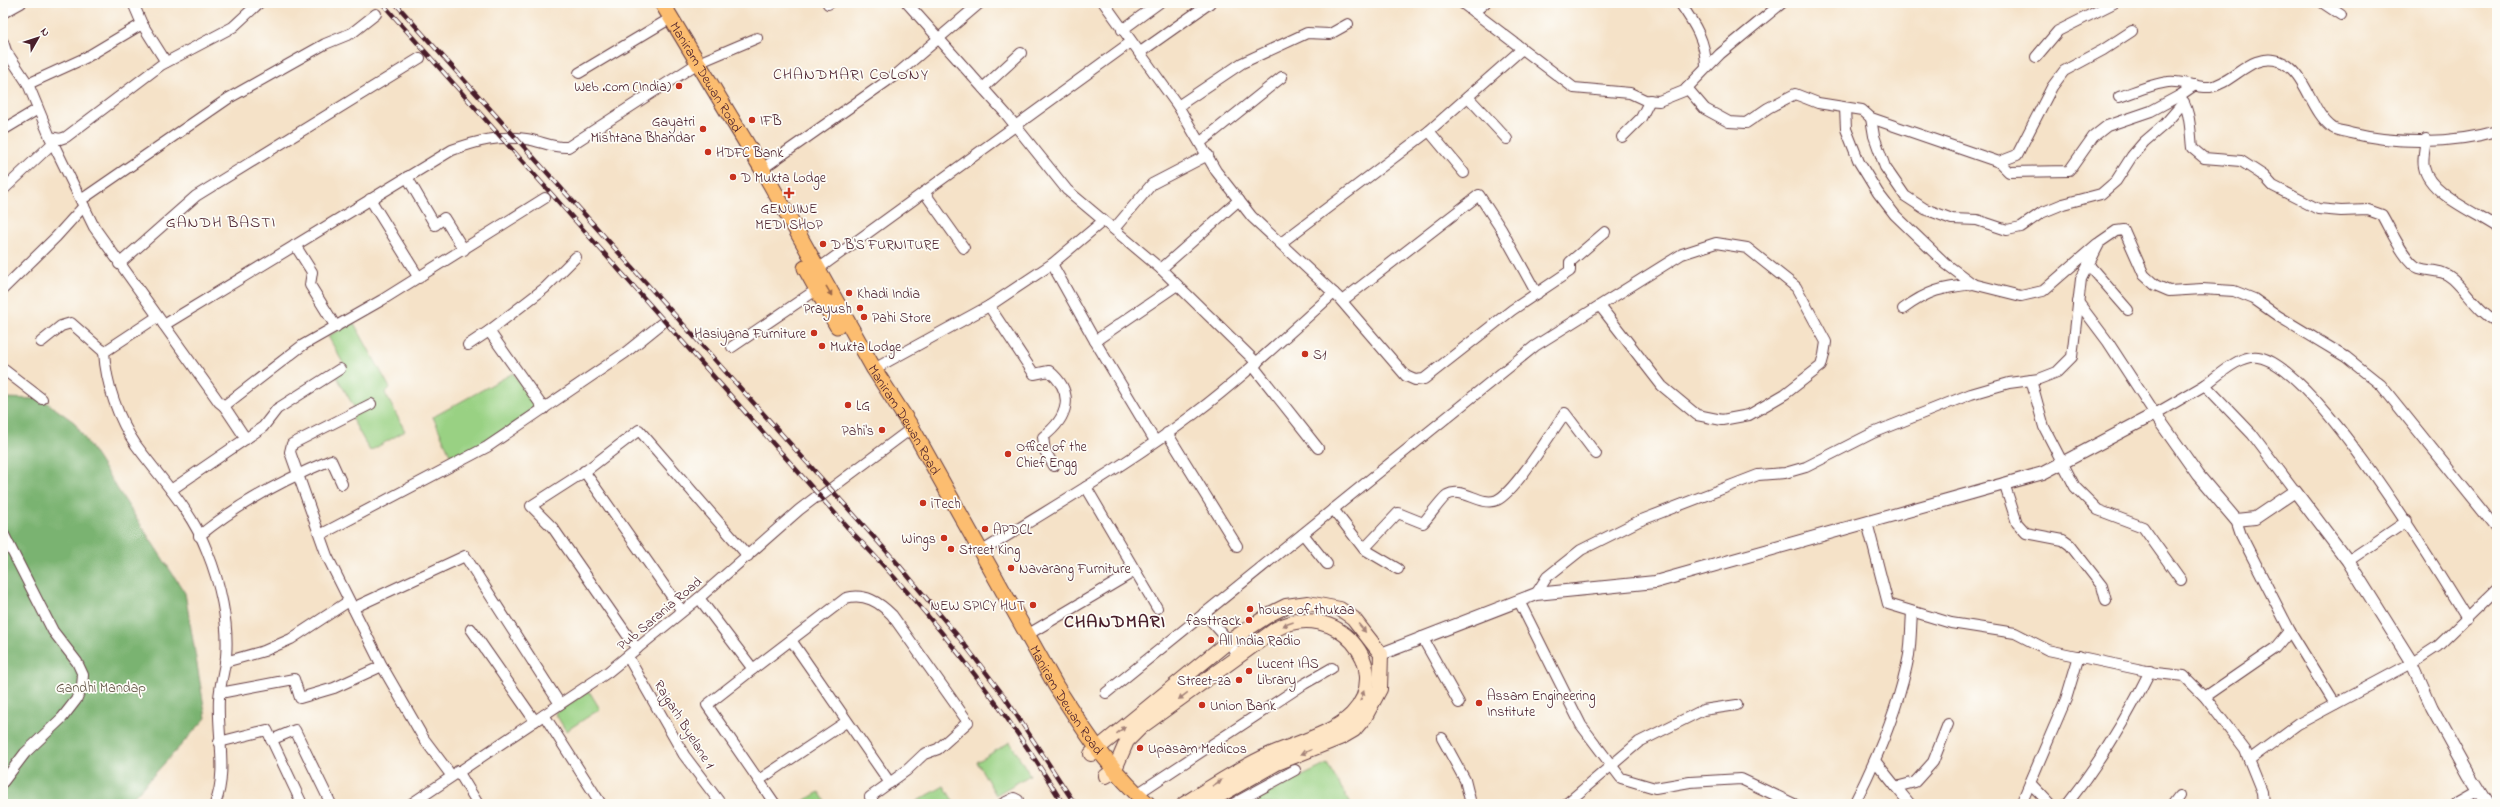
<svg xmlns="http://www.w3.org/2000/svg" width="2500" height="807" font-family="'Indie Flower',sans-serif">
  <rect width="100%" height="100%" fill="#fdfcf7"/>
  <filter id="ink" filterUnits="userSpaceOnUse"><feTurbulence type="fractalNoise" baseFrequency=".025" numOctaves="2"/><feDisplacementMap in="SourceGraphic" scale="8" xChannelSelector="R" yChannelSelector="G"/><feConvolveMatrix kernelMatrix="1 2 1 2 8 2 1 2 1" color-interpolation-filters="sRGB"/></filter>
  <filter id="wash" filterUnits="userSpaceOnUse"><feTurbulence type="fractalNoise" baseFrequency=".012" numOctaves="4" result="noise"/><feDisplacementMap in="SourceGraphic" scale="16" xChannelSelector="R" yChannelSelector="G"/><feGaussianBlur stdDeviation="0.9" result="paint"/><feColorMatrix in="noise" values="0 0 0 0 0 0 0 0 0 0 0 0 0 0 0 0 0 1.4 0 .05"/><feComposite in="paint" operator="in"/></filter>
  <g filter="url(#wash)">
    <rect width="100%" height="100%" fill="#f5e2c8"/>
    <g fill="#99d183" stroke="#727857">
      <path d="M354,323L390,388L385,393L405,431L370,451L352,419L354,407L334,372L344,365L328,336Z"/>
      <path d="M513,373L538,411L454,463L433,417Z"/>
      <path d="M589,691L600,709L566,731L555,713Z"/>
      <path d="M1010,742L1030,775L996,795L977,762Z"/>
      <path d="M1327,764L1351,804H1246Z"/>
      <path d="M944,786L955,804H912Z"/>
      <path d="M819,792L827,804H798Z"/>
    </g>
    <path fill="#7ab371" stroke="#62694e" d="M3,398L42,399L74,422L185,593L206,718L127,804H3Z"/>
  </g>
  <g filter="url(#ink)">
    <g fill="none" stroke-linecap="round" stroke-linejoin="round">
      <defs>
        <g id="minor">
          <path d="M133,3L142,24"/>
          <path d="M907,3L1006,114L1067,190L1161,269L1257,363"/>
          <path d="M1104,3L1178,106L1216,171L1252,217L1338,297L1406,376L1415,380L1424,379L1512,310L1570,271V262L1605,232"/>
          <path d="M1462,3L1574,88L1630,93L1645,100L1659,101L1684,91L1720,54L1782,3"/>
          <path d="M1680,3C1694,23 1706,41 1706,67"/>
          <path d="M2323,3L2341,15"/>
          <path d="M828,4L830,3"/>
          <path d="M1474,12L1485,3"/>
          <path d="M3,13L21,3"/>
          <path d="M1122,30L1159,3"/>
          <path d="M3,42L6,51L28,84L50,137L60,139L66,137L161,65L233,27L259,3"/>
          <path d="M1139,53L1210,3"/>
          <path d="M2036,57L2058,31L2114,3"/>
          <path d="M579,73L671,18"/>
          <path d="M28,84L85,58L142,24L166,62"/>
          <path d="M983,88L1021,53"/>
          <path d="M1687,88L1705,109L1729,122L1746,123L1768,108L1795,94L1818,103L1862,110L1871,118L1999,162L2017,155L2052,87L2064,71L2103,50L2132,31"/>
          <path d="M2179,96C2191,109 2190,131 2192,148L2204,158L2241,161L2264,176L2273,186L2318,209L2341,211L2368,210L2382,215C2390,228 2405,263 2419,268C2432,272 2442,269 2453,279C2468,293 2479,312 2497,322"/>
          <path d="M1468,97L1507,139"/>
          <path d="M2119,97C2134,92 2152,84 2168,82C2181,80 2196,88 2210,87C2234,83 2251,52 2279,61C2306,70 2310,112 2333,128C2337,131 2345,131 2350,133C2394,144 2453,144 2497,131"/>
          <path d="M1178,106L1242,63L1307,33L1330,34L1348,24"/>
          <path d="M1845,108L1846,129L1859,162L1878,193L1895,215L1946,264L1973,284L2021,296L2043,291L2097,244"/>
          <path d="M1871,118L1874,136L1885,167L1905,196L1925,209L1952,219L1977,220L2007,230L2021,227L2041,213L2063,204L2101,194L2116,181L2132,156L2144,142L2165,124L2184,102"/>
          <path d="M3,130L38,109"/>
          <path d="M1429,131L1464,173"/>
          <path d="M50,137L94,227L219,402L224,406L303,345L382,300L545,198"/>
          <path d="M1622,137L1641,118L1650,100"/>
          <path d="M2426,139C2425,148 2422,159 2424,167C2429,194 2475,212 2497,227"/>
          <path d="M1201,142L1282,77"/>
          <path d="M1999,162L2009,172L2069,171L2093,137L2107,126L2151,111L2179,96L2195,85"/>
          <path d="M762,169L897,74L980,3"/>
          <path d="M407,177L435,225L444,218L464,250"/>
          <path d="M3,190L53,143"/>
          <path d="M924,192L964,248"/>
          <path d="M370,199L419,278"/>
          <path d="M81,200L229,98L325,44L352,33L376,14"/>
          <path d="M1114,229L1152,184L1208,155"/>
          <path d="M1281,243L1429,131L1522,49"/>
          <path d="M295,245L312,272L310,285L336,327"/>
          <path d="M119,264L196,196L420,58"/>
          <path d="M1052,264L1103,221"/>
          <path d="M2088,264L2128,310"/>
          <path d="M1161,269L1239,200"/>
          <path d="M814,272L1131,42"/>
          <path d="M3,289L56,237L84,206"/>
          <path d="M1342,301L1479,195L1501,229L1537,294"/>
          <path d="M2078,302L2108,342L2155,414L2205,385L2252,434L2295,491"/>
          <path d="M989,306L1034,374L1049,371C1076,393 1068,418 1043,437L1045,451L1054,466"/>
          <path d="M1903,309C1929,290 1941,288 1973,284"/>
          <path d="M157,317L104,352C106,384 118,419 136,445C161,479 192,511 207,551C220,583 229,622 226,657C224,671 220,685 219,699C217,734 228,772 215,804"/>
          <path d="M164,325L452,150C477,141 499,135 526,139C541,141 553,148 568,147L698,63L757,38"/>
          <path d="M489,331L545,288L576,257"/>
          <path d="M1095,341L1155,441"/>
          <path d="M41,342L61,326L71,323L104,352"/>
          <path d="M468,345L489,331L544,409"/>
          <path d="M732,347L816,290"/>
          <path d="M1253,366L1318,448"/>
          <path d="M3,369L42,399"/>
          <path d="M874,369L989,306L1052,264L1095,341L1177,285"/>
          <path d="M2031,380L2044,427L2075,487L2098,510L2143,527L2181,580"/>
          <path d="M2205,385C2219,375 2239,355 2258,357C2314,365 2435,567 2467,619"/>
          <path d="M371,404L292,444L290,452L327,556L382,666"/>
          <path d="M224,406L246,439"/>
          <path d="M1167,433L1237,546"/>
          <path d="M584,471L682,611"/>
          <path d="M2004,483L2017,523L2026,533L2063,540L2070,545L2102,586L2106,601"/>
          <path d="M1086,487L1157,608"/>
          <path d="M171,490L263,427L277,409L340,369"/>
          <path d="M1333,509L1364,549L1398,513L1423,523C1428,518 1443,497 1447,495C1463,486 1480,507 1497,500C1515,492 1552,431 1565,413L1596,454"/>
          <path d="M2236,520L2241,535L2290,631L2335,704"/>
          <path d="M1867,522L1888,604L1951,623L2015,633L2048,650L2156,673L2184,676L2205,697L2245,750L2262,792L2263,804"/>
          <path d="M3,533L53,631L77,662L83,675L82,686L76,700L62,718L25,753L3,782"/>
          <path d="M1303,534L1327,564"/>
          <path d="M320,535L487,447L625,353L661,324"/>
          <path d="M199,536C238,504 285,479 331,460L342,484"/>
          <path d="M1364,549L1398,569"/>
          <path d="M981,552C1052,507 1127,465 1194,414C1243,377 1288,334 1334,293"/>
          <path d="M2348,561L2407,521"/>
          <path d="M1536,594L1547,577L1581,550L1639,521L1758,475L1785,473L1806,467L1873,433L1971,394L2009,383L2039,379L2057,372L2072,357L2081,279L2100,242L2116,231L2124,230L2144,275L2155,285L2169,291L2202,289L2234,291L2254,299L2278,316L2346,357L2381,385L2497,529"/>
          <path d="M699,598L753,669L846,598C865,593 879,602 892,615L968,722L938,749L924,754L906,771L870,797L874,804"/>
          <path d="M1519,601L1581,725L1621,778L1655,788L1690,782L1741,779L1794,804"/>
          <path d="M353,608L465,556L560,704"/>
          <path d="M1204,613L1229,641L1237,656"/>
          <path d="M471,629L535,721"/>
          <path d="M1027,635L1135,571"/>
          <path d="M1422,637L1459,703"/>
          <path d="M791,640L890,783"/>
          <path d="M637,649L553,528L531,506L587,470L639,430L748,556"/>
          <path d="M628,657L684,755L721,804"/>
          <path d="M225,662L264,651L291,639L349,601"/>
          <path d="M753,669L707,705L775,804"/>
          <path d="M220,693L294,679L300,698L334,688L382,666L424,739L451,775"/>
          <path d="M1106,693L1535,346L1682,254L1716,243L1747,248L1796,287L1826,342L1824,355L1821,366L1785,394L1749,415L1722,420L1697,415L1662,386L1600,306"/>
          <path d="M2205,697L2276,648L2290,631"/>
          <path d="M544,715L601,804"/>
          <path d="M1442,738L1465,780L1471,804"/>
          <path d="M271,740L295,730L331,804"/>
          <path d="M219,742L267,730L302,804"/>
          <path d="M2249,760L2298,724L2412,663L2438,646L2497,589"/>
          <path d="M1876,762L1896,787L1915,782L1933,762L1948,724"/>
          <path d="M458,771L478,804"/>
          <path d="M759,780L846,722"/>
          <path d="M2030,783L2050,804"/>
          <path d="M1896,787L1910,804"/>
          <path d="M1137,794L1304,684L1332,668"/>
          <path d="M411,804L608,672L699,598L799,510L816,497L821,496L912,428"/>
          <path d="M1002,804L1014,798L1018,800V804"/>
          <path d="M1233,804L1295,770"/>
          <path d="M1566,804L1639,742L1703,710L1737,705"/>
          <path d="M1854,804C1878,757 1899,707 1909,655C1911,641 1911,626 1912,612"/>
          <path d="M2021,804L2066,699L2079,656"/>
          <path d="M2067,804C2101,761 2126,720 2150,671"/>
          <path d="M2173,804L2179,796"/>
          <path d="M2456,804L2479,791"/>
        </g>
        <path id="tertiary" d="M1381,654L1536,594L1655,582L2043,473L2155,414L2198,475L2236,520L2255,518L2295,491L2348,561L2412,663L2432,708L2469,775L2487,804"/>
        <g id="secondary">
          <path d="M1091,754L1229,641L1272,613L1286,606L1308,603L1340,609L1353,618L1381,654L1380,689L1365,717L1354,730L1342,737L1277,763L1205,804"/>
          <path d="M1106,776L1114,771L1127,741L1141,727L1276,629C1335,597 1396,668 1352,714C1332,735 1288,745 1262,758C1235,771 1209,788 1184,804"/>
        </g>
        <g id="primary">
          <path id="s1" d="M662,3L762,169L874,369L912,428L1056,686C1083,729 1110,771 1148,804"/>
          <path d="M805,268L837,326"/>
        </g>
      </defs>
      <use href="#minor" stroke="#643c43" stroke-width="12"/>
      <use href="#tertiary" stroke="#643c43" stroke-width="14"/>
      <use href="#secondary" stroke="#643c43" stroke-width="16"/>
      <use href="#primary" stroke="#643c43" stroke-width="17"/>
      <use href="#minor" stroke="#fff" stroke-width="10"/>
      <use href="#tertiary" stroke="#fff" stroke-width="12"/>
      <use href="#secondary" stroke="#fee5c5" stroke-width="14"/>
      <use href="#primary" stroke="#fcbd6f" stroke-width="15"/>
      <defs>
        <g id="rail">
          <path d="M382,3L848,528C930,612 1002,703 1063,804"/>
          <path d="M395,3L898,564L961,640L1004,696L1075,804"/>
        </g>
      </defs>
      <use href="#rail" stroke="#4a1f2b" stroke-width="4.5"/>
      <use href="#rail" stroke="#fdfcf7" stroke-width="3" stroke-dasharray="9" stroke-linecap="butt"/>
    </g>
    <defs><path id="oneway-solid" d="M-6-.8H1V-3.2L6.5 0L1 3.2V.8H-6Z"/></defs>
    <use fill="#9a664a" href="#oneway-solid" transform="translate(829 291) rotate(60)"/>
    <g fill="#a48278">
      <use href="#oneway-solid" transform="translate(1288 624) rotate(160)"/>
      <use href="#oneway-solid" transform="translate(1362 628) rotate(50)"/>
      <use href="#oneway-solid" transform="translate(1183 696) rotate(143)"/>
      <use href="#oneway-solid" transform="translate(1362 696) rotate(-70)"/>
      <use href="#oneway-solid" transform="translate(1121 730) rotate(-40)"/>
      <use href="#oneway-solid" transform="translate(1306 752) rotate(158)"/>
      <use href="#oneway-solid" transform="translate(1217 783) rotate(-32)"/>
    </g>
  </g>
  <g fill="#c8321e" stroke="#fdfcf7" stroke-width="1.5">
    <circle cx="679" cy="86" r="4"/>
    <circle cx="752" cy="120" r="4"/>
    <circle cx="703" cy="129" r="4"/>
    <circle cx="708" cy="152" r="4"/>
    <circle cx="733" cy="177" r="4"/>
    <path d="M787 187h4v4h4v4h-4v4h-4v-4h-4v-4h4z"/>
    <circle cx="823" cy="244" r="4"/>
    <circle cx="849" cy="293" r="4"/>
    <circle cx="860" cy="308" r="4"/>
    <circle cx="864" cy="317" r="4"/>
    <circle cx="814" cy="333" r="4"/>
    <circle cx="822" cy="346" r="4"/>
    <circle cx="1305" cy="354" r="4"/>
    <circle cx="848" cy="405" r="4"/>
    <circle cx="882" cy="430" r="4"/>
    <circle cx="1008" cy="454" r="4"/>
    <circle cx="923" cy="503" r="4"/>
    <circle cx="985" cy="529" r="4"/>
    <circle cx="944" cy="538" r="4"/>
    <circle cx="951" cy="549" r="4"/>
    <circle cx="1011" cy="568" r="4"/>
    <circle cx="1033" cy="605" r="4"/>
    <circle cx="1250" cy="609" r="4"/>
    <circle cx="1249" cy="620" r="4"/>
    <circle cx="1211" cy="640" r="4"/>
    <circle cx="1249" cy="671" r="4"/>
    <circle cx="1239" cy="680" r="4"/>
    <circle cx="1479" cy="703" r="4"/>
    <circle cx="1202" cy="705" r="4"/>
    <circle cx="1140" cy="748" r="4"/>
  </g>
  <g text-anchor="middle" stroke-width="3.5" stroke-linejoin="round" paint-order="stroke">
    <g font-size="14" fill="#4a1f2b" stroke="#fdfcf7">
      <text dy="5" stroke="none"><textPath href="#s1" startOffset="86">Maniram Dewan Road</textPath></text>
      <text dy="5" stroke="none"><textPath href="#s1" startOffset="482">Maniram Dewan Road</textPath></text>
      <text transform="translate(659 613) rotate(-40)" y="5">Pub Sarania Road</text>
      <text dy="5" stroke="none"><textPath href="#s1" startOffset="806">Maniram Dewan Road</textPath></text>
      <text transform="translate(685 724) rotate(58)" y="5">Rajgarh Byelane 1</text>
    </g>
    <g font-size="14" fill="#4a1f2b" stroke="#fdfcf7" text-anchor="start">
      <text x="671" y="91" text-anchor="end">Web .com (India)</text>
      <text x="760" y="125">IFB</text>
      <text x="695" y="126" text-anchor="end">Gayatri<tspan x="695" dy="16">Mishtana Bhandar</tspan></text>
      <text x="716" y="157">HDFC Bank</text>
      <text x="741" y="182">D Mukta Lodge</text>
      <text x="789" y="213" text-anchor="middle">GENUINE<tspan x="789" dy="16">MEDI SHOP</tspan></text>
      <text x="831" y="249">D B'S FURNITURE</text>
      <text x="857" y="298">Khadi India</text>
      <text x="852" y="313" text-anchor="end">Prayush</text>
      <text x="872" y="322">Pahi Store</text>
      <text x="806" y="338" text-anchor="end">Hasiyana Furniture</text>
      <text x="830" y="351">Mukta Lodge</text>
      <text x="1313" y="359">S1</text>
      <text x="856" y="410">LG</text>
      <text x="874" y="435" text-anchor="end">Pahi's</text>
      <text x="1016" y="451">Office of the<tspan x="1016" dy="16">Chief Engg</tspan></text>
      <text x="931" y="508">iTech</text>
      <text x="993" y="534">APDCL</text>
      <text x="936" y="543" text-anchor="end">Wings</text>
      <text x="959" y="554">Street King</text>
      <text x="1019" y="573">Navarang Furniture</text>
      <text x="1025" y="610" text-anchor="end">NEW SPICY HUT</text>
      <text x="1258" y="614">house of thukaa</text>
      <text x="1241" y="625" text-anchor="end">fasttrack</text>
      <text x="1219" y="645">All India Radio</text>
      <text x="1257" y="668">Lucent IAS<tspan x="1257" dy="16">Library</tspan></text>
      <text x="1231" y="685" text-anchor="end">Street-za</text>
      <text x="1487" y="700">Assam Engineering<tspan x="1487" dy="16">Institute</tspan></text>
      <text x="1210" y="710">Union Bank</text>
      <text x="1148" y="753">Upasam Medicos</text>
    </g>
    <g font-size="14" fill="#625445" stroke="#fdfcf7">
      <text x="101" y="692">Gandhi Mandap</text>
    </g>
    <g font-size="16" letter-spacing="1" fill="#4a1f2b" stroke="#fdfcf7">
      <text x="851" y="79">CHANDMARI COLONY</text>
      <text x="221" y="227">GANDH BASTI</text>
    </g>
    <g font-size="18" font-weight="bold" letter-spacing="1" fill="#4a1f2b" stroke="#fdfcf7">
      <text x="1115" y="627">CHANDMARI</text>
    </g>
  </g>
  <rect width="2500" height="807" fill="none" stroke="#fdfcf7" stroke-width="16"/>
  <g transform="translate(38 38) rotate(51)" stroke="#fdfcf7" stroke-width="3" paint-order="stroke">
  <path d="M0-3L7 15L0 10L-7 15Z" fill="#4a1f2b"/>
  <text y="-6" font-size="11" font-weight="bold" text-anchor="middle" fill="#4a1f2b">N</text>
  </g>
</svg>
